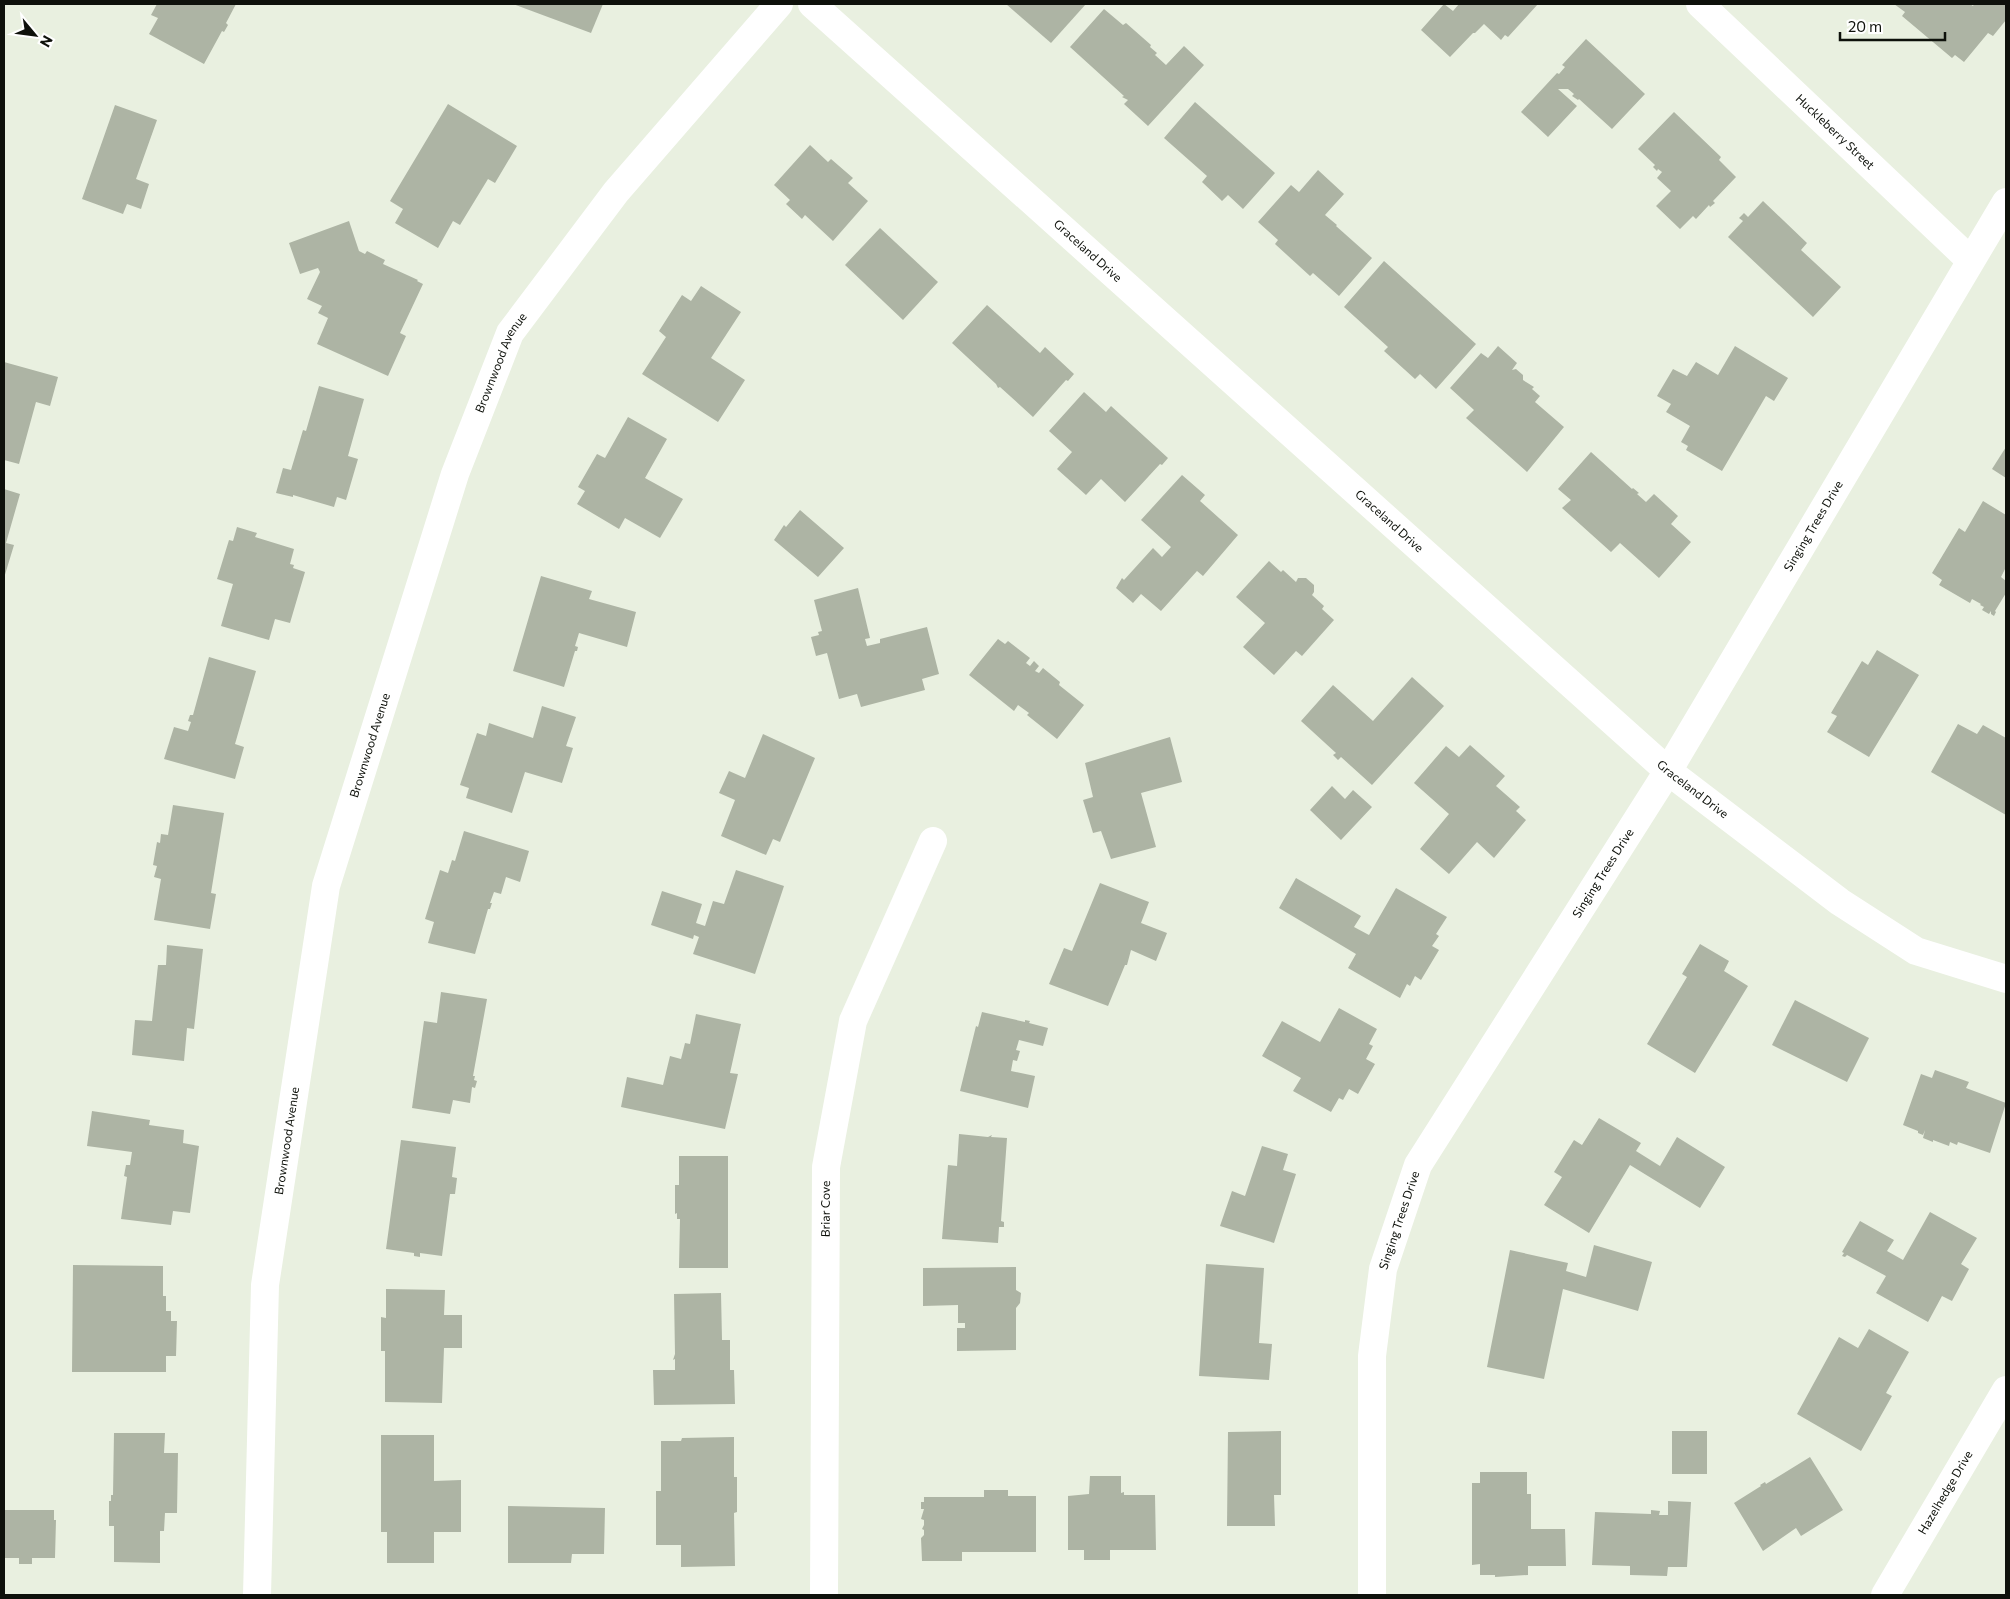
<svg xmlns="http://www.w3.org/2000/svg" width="2010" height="1599" font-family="Commissioner,sans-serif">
  <rect width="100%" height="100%" fill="#e9f0e0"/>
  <g fill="#adb4a4">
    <path d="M157,4H236L226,23L228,25L224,32L222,31L204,64L149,34L158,18L151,15Z"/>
    <path d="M513,4H603L591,33Z"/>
    <path d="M1006,4H1086L1051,43Z"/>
    <path d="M1444,4L1453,11L1459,4H1538L1508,37L1505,35L1501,40L1484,24L1475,33H1473L1450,57L1421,30Z"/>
    <path d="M1894,4H1970L1973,6L1974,4H2006V20L1993,36L1988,33L1964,62L1955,55L1952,58L1902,16L1905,12Z"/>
    <path d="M1104,9L1123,25L1126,23L1151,45L1150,47L1157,53L1155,55L1166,65L1184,46L1204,65L1148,126L1124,104L1128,100L1122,97L1124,96L1070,47Z"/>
    <path d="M1586,39L1645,94L1612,129L1579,99L1578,100L1572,96L1574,94L1568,89H1558L1577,106L1548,137L1521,112L1557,73L1559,74L1565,67L1562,65Z"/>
    <path d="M1195,102L1275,173L1243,209L1228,195L1222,201L1202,182L1207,176L1164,138Z"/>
    <path d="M448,104L517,146L495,183L488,179L460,225L453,221L438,248L395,223L403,209L390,201Z"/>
    <path d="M115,105L157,120L136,179L149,184L141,209L127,204L123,214L82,199Z"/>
    <path d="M1674,112L1721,157L1719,160L1736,177L1713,201L1715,203L1710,207L1709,205L1696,219L1693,216L1680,229L1656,206L1671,191L1657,178L1662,172L1658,169L1657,171L1653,167L1655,165L1638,149Z"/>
    <path d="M810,145L828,162L831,159L853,178L848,183L868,201L833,241L805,215L802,219L786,204L790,200L774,185Z"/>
    <path d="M1318,170L1344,194L1325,215L1337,225L1336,226L1372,258L1339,296L1313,273L1310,276L1275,244L1278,240L1258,222L1291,185L1299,192Z"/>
    <path d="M1763,201L1807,243L1801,250L1841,287L1813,317L1728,237L1743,221L1739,218L1744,213L1748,217Z"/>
    <path d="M349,221L359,251L365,254L367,251L385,260L383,264L418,280L417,281L423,284L400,333L406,336L388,376L317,344L328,318L318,313L322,306L307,299L320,272L318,268L300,274L289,243Z"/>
    <path d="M880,228L938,282L903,320L845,265Z"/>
    <path d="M1384,261L1476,344L1436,389L1420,374L1415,379L1384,351L1388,347L1344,307Z"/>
    <path d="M701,286L741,312L711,358L745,380L718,422L642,374L666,337L659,331L682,295L691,301Z"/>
    <path d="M987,305L1040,353L1045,347L1074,374L1068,381L1066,380L1033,417L1000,387L998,388L996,384L952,343Z"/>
    <path d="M1498,346L1517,363L1512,370L1516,369L1523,375V380L1534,387L1532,389L1540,396L1535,402L1564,427L1527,472L1466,418L1474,410L1450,388L1481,353L1488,358Z"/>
    <path d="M1735,346L1788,378L1774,401L1766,396L1722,471L1686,450L1688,446L1681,442L1690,426L1666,412L1671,404L1657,396L1673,369L1687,376L1696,362L1718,375Z"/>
    <path d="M4,362L58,377L50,406L36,402L19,464L4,460Z"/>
    <path d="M319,386L364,399L348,456L358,459L346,500L337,497L334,507L293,495V497L276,493L283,468L291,470L303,430L306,431Z"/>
    <path d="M1084,392L1106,412L1111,406L1168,458L1162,465L1160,464L1125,502L1101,479L1086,495L1057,469L1072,452L1049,431Z"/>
    <path d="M628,417L667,439L645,478L683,499L660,538L625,518L619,529L577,504L585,491L578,487L597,454L605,458Z"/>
    <path d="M2006,447V478L1992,469Z"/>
    <path d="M1591,452L1632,489L1633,488L1639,493L1637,494L1646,502L1654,494L1678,516L1671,524L1691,542L1659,578L1620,543L1611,552L1562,508L1571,500L1558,489Z"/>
    <path d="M1182,475L1205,495L1200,501L1238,535L1203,576L1197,571L1161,611L1141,594L1133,603L1116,588L1122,578L1124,580L1153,548L1162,557L1171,547L1141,520Z"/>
    <path d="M4,489L20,494L6,543L14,545L4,578Z"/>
    <path d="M1983,501L2006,515V567L2001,577L2006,581V593L1995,611L1996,612L1994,616L1991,614V611L1989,614L1982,610L1984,607L1980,605L1981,604L1972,599L1970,603L1939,585L1942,580L1932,573L1959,528L1965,532Z"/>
    <path d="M800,510L844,548L818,577L774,540L784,525L786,527Z"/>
    <path d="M237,527L257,533L255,537L294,549L290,564L294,565L293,568L305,572L290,623L275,619L269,640L221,626L233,584L217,579L229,540L233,541Z"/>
    <path d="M1269,561L1281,572L1283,570L1296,582L1298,578H1306L1314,585V592L1312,595L1324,606L1322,609L1334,620L1302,656L1296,651L1274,675L1243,647L1265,623L1236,597Z"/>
    <path d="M541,576L592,591L589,599L636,612L627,647L579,633L575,646L578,647L577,651H575L564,687L513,671Z"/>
    <path d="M858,588L870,638L865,639L867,646L880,643V639L927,627L939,674L922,679L925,690L861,707L857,694L839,699L827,653L816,656L811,637L819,635L818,632L822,631L814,600Z"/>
    <path d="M998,639L1005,644L1008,641L1030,658L1026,663L1030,666L1034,661L1039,666L1035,671L1039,673L1043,668L1060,682L1059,685L1084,705L1057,739L1027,715L1029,713L1018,705L1014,711L969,675Z"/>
    <path d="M1877,650L1919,675L1869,757L1827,732L1837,716L1831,713L1862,661L1868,665Z"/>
    <path d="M209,657L256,671L235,744L244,747L235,779L164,759L174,727L188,731L191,722L188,721L190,715H193Z"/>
    <path d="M1412,677L1444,706L1372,785L1341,757L1338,760L1333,755L1336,753L1301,721L1333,685L1373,721Z"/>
    <path d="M542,706L576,717L566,746L573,748L562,783L525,772L512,813L466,798L469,788L460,785L477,733L486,736L489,723L533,738Z"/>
    <path d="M1958,724L1977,734L1983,725L2006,738V815L1931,772Z"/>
    <path d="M763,734L815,758L780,842L773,839L766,855L721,836L735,800L719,793L729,771L745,778Z"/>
    <path d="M1170,737L1182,782L1141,793L1156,847L1111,859L1101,831L1093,833L1083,800L1093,797L1085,763Z"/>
    <path d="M1470,745L1505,776L1496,786L1520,807L1516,811L1526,820L1494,858L1477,842L1449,874L1420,849L1449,814L1414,783L1446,746L1459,757Z"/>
    <path d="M1332,786L1345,799L1353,790L1372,807L1341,840L1310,810Z"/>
    <path d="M173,805L224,813L211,893L216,894L210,929L154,920L161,879L154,877L157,866L153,865L157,842L160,843L161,834L168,835Z"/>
    <path d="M464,831L529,851L520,882L506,877L501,894L494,892L490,903H492L490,909H488L475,954L428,943L434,922L425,919L440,870L448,873L452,860L455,861Z"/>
    <path d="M736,870L784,886L755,974L693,954L699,937L694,935L693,939L651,925L662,891L702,904L696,923L705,926L713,901L724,904Z"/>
    <path d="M1296,878L1361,916L1354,927L1369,935L1396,888L1447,917L1436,934L1439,936L1432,946L1439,950L1421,980L1415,976L1410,986L1407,984L1400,998L1348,968L1356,954L1279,908Z"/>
    <path d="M1100,883L1149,902L1141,923L1167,933L1156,961L1131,950L1127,965H1125L1108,1006L1049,984L1064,948L1072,951Z"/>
    <path d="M1700,944L1729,961L1724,971L1748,986L1695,1073L1647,1044L1687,977L1682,974Z"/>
    <path d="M167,945L203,949L194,1029L187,1028L184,1061L132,1055L135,1020L152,1021L158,965H166Z"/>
    <path d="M441,992L487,999L473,1076H475L474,1080L477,1081L475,1088L472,1087L470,1103L453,1100L450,1114L412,1108L424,1021L437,1023Z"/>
    <path d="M1795,1000L1869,1038L1847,1082L1772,1045Z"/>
    <path d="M1339,1008L1377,1029L1369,1044L1373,1046L1366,1059L1375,1064L1358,1094L1349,1089L1343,1100L1339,1098L1331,1112L1293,1091L1301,1078L1262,1056L1282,1021L1320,1042Z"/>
    <path d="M982,1012L1025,1022V1020L1030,1021L1029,1023L1048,1028L1043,1046L1019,1040L1016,1050L1020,1051L1017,1061L1013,1060L1011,1071L1035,1076L1028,1108L960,1091L976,1026L978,1027Z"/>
    <path d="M696,1014L741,1024L730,1073L738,1074L725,1129L621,1107L627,1077L663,1085L670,1056L681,1059L685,1043L690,1044Z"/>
    <path d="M1935,1070L1969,1082L1966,1088L2006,1103L1990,1153L1958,1142L1957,1145L1950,1142L1949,1146L1933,1140V1142L1923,1138L1925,1130L1923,1135L1918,1133V1131L1903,1125L1921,1074L1932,1078Z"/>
    <path d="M92,1111L150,1120L149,1125L184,1130L183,1143L199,1146L190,1213L173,1211L171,1225L121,1219L127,1177L124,1176L126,1165H130L132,1152L87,1146Z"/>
    <path d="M1599,1118L1641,1143L1636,1151L1660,1166L1677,1137L1725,1167L1700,1208L1630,1165L1589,1233L1544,1205L1562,1177L1554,1172L1574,1140L1582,1145Z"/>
    <path d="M959,1134L988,1137L992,1135L991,1137L1007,1138L1001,1221L1004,1222V1227H999L998,1243L942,1239L948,1165L957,1166Z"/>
    <path d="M401,1140L456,1147L452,1177L457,1178L455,1194H450L442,1256L420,1253V1257L414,1256V1253L386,1249Z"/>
    <path d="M1262,1146L1288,1154L1283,1170L1296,1174L1274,1243L1220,1226L1232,1191L1245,1196Z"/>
    <path d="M679,1156H728V1268H679L680,1219H677V1213L675,1214V1185H679Z"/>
    <path d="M1930,1212L1977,1238L1961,1264L1969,1269L1952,1301L1942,1296L1928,1322L1876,1293L1886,1276L1847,1255L1845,1257L1842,1256L1844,1253L1842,1252L1860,1221L1894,1240L1887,1251L1903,1260Z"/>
    <path d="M1594,1245L1652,1262L1638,1311L1563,1289L1544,1379L1487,1367L1510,1250L1568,1263L1566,1271L1586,1277Z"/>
    <path d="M1206,1264L1264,1268L1259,1343L1272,1344L1269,1380L1199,1376Z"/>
    <path d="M73,1265L163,1266V1296H166V1311H171V1321H177L176,1356H166V1372H72Z"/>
    <path d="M1016,1267V1290L1021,1293L1020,1303L1016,1308V1350L957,1351V1328H965V1323H958V1305L923,1306V1268Z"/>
    <path d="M386,1289L445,1290L444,1315H462V1348H444L442,1403L385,1402V1351H381V1317L386,1318Z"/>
    <path d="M721,1293L722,1340H730V1370H734L735,1404L654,1405L653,1370H675V1359L673,1360L675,1354L674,1294Z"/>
    <path d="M1869,1329L1909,1352L1886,1393L1892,1396L1861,1451L1797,1414L1839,1337L1858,1348Z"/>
    <path d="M1281,1431V1495H1274L1275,1526H1227L1228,1432Z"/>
    <rect x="1672" y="1431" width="35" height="43"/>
    <path d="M114,1433H165L164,1453H178L177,1513H165L164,1531H160V1563L114,1562V1526H109V1501H111V1495H113Z"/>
    <path d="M381,1435H434V1481L461,1480V1532H434V1563H387V1532H381Z"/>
    <path d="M734,1437V1477H737V1512L734,1513L735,1566L681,1567V1545H656V1491H661V1441H681L682,1438Z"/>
    <path d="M1810,1457L1843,1510L1801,1536L1796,1528L1763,1551L1734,1503L1761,1486L1760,1485L1765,1482L1766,1484Z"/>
    <path d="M1480,1472H1527V1494H1531V1529H1565L1566,1566H1528V1575L1495,1577V1575H1480V1564L1472,1565V1483H1480Z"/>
    <path d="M1090,1476H1121V1493L1124,1492V1495H1155L1156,1550H1110V1560H1084V1550H1068V1496L1089,1494Z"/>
    <path d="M984,1490H1008V1496H1036V1552H962V1561H922L921,1538L924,1535V1530L922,1529L924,1525V1520L921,1519L924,1509H921V1502H924V1497H984Z"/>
    <path d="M1668,1501L1691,1502L1687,1567H1668L1667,1576L1630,1575V1566L1592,1565L1595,1512L1651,1514V1510L1660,1511L1659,1515H1668Z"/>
    <path d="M508,1506L605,1508L604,1554H572L571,1563H508Z"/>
    <path d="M4,1510H54V1520H56L55,1558H32V1564H19V1558H4Z"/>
  </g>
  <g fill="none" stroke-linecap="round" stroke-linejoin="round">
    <g stroke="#fff" stroke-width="28">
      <path id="s1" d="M1700,4L1970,260"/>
      <path id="s2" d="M257,1595L265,1285L326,886L455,474L510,333L616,192L779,4"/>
      <path id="s3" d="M824,1595L826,1167L853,1021L933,841"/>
      <path id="s4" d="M1372,1595V1356L1383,1269L1418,1165L1668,771L2006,202"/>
      <path id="s5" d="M1885,1595L2006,1390"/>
    </g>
    <path stroke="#fff" stroke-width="28" id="s6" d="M812,4L1668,771L1840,902L1916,951L2006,979"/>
  </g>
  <g text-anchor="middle" stroke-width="5" stroke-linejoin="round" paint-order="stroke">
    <g font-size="12" fill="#0e110b" stroke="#fff">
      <text dy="4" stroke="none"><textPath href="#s1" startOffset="186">Huckleberry Street</textPath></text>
      <text dy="4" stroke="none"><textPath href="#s6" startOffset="370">Graceland Drive</textPath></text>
      <text dy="4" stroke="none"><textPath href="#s2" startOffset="1266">Brownwood Avenue</textPath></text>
      <text dy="4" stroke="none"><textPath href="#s6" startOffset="775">Graceland Drive</textPath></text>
      <text dy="4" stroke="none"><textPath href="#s4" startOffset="1188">Singing Trees Drive</textPath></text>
      <text dy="4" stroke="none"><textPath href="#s2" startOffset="861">Brownwood Avenue</textPath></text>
      <text dy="4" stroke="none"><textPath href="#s6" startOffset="1180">Graceland Drive</textPath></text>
      <text dy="4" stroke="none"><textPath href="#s4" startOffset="782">Singing Trees Drive</textPath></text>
      <text dy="4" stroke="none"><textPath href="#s2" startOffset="456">Brownwood Avenue</textPath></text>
      <text dy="4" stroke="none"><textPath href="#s3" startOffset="386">Briar Cove</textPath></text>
      <text dy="4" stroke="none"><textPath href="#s4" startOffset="378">Singing Trees Drive</textPath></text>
      <text dy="4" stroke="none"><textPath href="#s5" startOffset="119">Hazelhedge Drive</textPath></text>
    </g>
  </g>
  <rect width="2010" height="1599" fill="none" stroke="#0e110b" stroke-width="10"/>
  <g transform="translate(35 35) rotate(119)" stroke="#ffffff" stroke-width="4" paint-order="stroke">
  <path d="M0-4L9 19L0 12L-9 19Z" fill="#0e110b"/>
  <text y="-8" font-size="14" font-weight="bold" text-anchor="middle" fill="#0e110b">N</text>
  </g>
  <path d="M1840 32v8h105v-8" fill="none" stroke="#0e110b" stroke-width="2.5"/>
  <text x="1848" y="32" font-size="15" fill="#0e110b" stroke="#ffffff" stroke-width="4" paint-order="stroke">20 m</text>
</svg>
